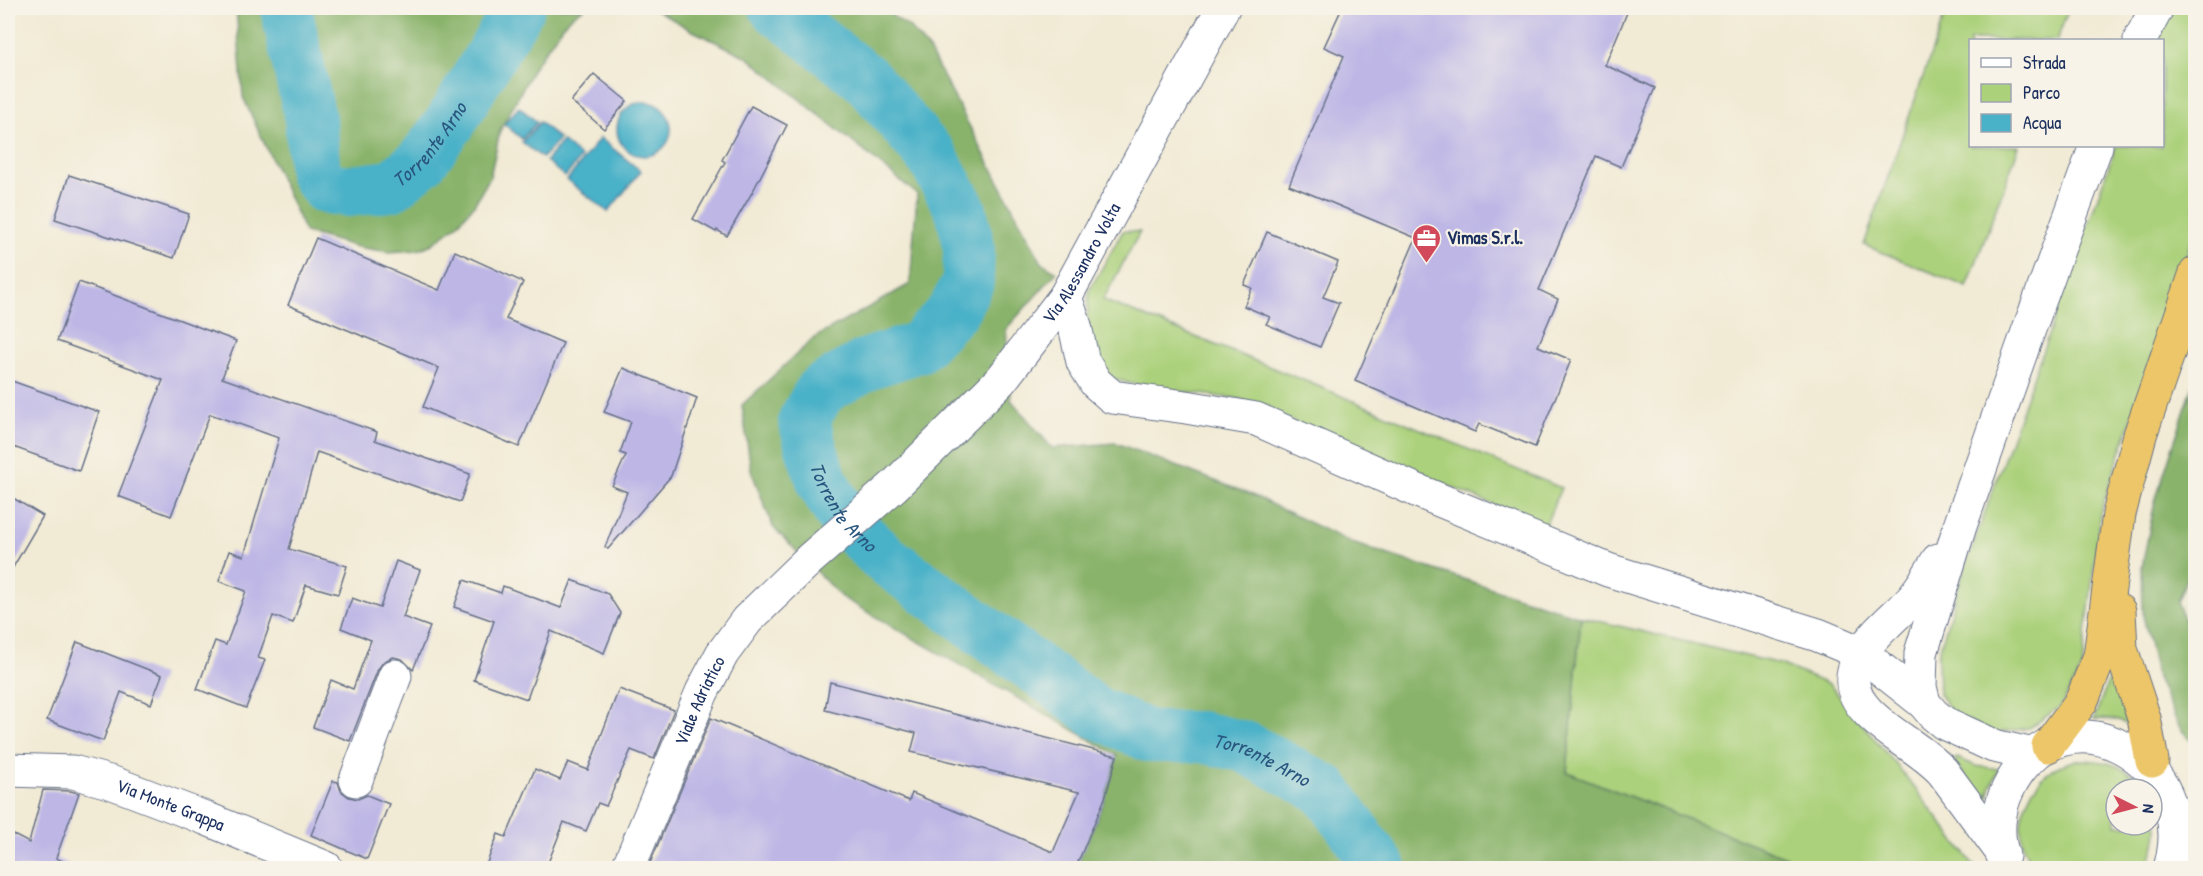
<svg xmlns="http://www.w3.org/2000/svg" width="2203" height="876" font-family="'Patrick Hand',sans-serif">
  <rect width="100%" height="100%" fill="#f7f3e8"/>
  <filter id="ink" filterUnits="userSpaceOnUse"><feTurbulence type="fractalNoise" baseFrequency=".0167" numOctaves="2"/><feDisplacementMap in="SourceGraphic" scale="12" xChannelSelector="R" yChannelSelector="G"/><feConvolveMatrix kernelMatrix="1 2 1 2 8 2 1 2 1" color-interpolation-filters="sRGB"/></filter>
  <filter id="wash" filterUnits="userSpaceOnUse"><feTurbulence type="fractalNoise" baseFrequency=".008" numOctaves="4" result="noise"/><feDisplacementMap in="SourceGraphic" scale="24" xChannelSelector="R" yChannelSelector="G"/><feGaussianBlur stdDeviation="1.35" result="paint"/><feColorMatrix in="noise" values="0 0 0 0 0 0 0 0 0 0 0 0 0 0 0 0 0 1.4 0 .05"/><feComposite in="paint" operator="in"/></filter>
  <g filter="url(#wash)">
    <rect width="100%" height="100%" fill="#f1ead4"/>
    <g fill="#acd17b" stroke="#64806c" stroke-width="1.5">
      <path d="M1929,8H2069L2057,40H1970V146H2019L1967,287L1864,245L1945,14L1928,9Z"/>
      <path d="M2172,8H2195V229L2100,513L2082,668L2060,707L2029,728L1996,733L1955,716L1939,694L1938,655L1960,582L2116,146H2162V40H2156Z"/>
      <path d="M1123,231L1140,232L1103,300L1313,384L1561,488L1545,526L1239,399L1146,387L1113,379L1096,362L1087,321L1089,291Z"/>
      <path d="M1581,617L1780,664L1830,685L1903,773L1976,868H1814L1567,772Z"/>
      <path d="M2119,652L2151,736L2119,720L2094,719Z"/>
      <path d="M1957,758L1976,766L1999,769L1990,789L1985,808L1954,760Z"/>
      <path d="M2077,760C2105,760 2128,765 2145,789H2116V825H2152V801C2159,824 2160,849 2143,868L2033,867C2030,861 2025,853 2023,846C2015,817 2029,785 2055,768C2061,765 2069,763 2077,760Z"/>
    </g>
    <g fill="#89b36b" stroke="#527164" stroke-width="1.5">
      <path d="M236,8H584L568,19L535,65L500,131L490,177L474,205L456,226L432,244L418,250L389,252L357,247L305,232L243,97Z"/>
      <path d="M653,8H881L909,27L929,50L1042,263L1057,272L1006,329L1011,400L1052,448L1116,443L1252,495L1352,543L1581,617L1567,772L1814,868H1076L1105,798L1117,755L841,597L773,527L751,470L742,405L814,338L910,284L917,194L747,57L691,30Z"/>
      <path d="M2195,379V558L2177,602L2188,629L2195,635V746L2180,728L2157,678L2143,615L2142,567L2155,501Z"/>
    </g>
    <g fill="#49b1c8" stroke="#327093" stroke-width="1.5">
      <circle cx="644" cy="129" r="27"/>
      <path d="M519,107L537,122L522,139L504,124Z"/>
      <path d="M540,122L559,139L542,158L522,142Z"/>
      <path d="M600,138L641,171L608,212L567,180Z"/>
      <path d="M562,141L581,157L565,177L546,161Z"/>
    </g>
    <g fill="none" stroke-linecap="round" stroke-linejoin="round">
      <g stroke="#49b1c8" stroke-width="52">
        <path id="s1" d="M286,8L310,118L315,173L326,188L349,191L391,186L421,162L450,123L519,8"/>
        <path id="s2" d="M775,8L867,80L932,157L961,210L969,247L968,282L953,311L919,347L867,364L821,390L804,420L812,451L823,483L844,520L885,559L1096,712L1151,737H1201L1245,747L1325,790L1381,868"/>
      </g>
    </g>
    <g id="blocks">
      <g fill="#beb7e6">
        <path d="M1342,8H1629L1605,65L1655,88L1621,167L1596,156L1539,290L1558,299L1538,346L1571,360L1535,447L1479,424L1475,432L1355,381L1416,238L1289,185L1344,56L1324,47Z"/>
        <path d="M594,74L627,101L604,129L571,101Z"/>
        <path d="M751,106L787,125L753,191L727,236L717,230L716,232L693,219L725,162L722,160Z"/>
        <path d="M69,175L189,214L174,258L55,219Z"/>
        <path d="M1267,232L1338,262L1323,297L1339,303L1320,347L1266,324L1270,317L1244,306L1252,288L1244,285Z"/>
        <path d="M316,238L439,290L455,251L523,282L506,319L563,343L519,447L423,407L439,368L288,305Z"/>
        <path d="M79,282L236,341L222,378L377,432L375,440L470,474L460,502L317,452L289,549L347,566L338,594L306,585L293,623L273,616L258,658L265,660L246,708L197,689L215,641L226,645L246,591L219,581L229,551L244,556L279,438L210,414L171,516L118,496L163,380L57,341Z"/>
        <path d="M623,368L697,398L671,476L608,549L605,547L627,492L612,486L626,455L620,453L631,422L604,412Z"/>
        <path d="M12,381L99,412L79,471L8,445V395Z"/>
        <path d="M8,495L43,516L8,576Z"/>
        <path d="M396,561L420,570L403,617L430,627L413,670L402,659L393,657L384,661L378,669L350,741L313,727L331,680L353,689L371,640L341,628L352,598L380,608Z"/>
        <path d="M464,580L501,593L503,586L561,608L572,580L608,594L620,613L604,653L551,631L527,699L474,680L494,621L454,607Z"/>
        <path d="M77,642L162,675L151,704L121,692L103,741L47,720Z"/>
        <path d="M830,682L1117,756L1105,798L1078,862L1092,868H648L711,718L909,801L912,793L1053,852L1079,792L911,752L916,733L825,710Z"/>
        <path d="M619,689L674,710L654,759L631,750L606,806L598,803L586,831L564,822L546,868H485L498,834L506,837L535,769L560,780L568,762L588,770Z"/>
        <path d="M333,781L338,782L341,791L349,797L358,799L367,795L389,804L367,859L311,835Z"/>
        <path d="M43,790L70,791L79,793L56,858L77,868H8V832L29,843Z"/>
      </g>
    </g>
  </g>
  <g filter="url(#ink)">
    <use href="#blocks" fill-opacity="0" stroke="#667087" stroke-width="1.5"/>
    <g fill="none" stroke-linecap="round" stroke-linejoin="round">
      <defs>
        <g id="minor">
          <path d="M2140,40L2157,8"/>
          <path d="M1065,297L1075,326L1083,362L1096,383L1112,397L1186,407L1256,419L1418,491L1608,570L1818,635L1861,653L1924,703"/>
          <path d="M1938,560C1929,574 1921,590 1909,602C1882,630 1827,668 1867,711C1889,735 1921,748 1943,772L2002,852"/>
          <path d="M2034,755L1994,746L1944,723L1933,714L1924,703L1920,687L1921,653L1960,526L2028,332L2096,146"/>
          <path id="s3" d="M8,770L73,772L113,783L205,818L326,868"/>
          <path d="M356,780L395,676"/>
          <path d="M2003,856C1996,835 1998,809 2008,789C2062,679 2203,761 2170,868"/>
          <path id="s4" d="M628,868L702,692L722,654L747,620L810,559L894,486L1001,380L1065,297L1223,8"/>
        </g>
        <g id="highway">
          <path d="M2119,611L2121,649L2144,718L2152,761"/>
          <path d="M2048,746L2081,702L2100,656L2119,514L2140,435L2196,273"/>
        </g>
      </defs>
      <use href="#minor" stroke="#667087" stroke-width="35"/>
      <use href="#highway" stroke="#667087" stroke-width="35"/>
      <use href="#minor" stroke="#fff" stroke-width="33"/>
      <use href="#highway" stroke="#ecc669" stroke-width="33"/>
    </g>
  </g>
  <defs>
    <symbol id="office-pin" viewBox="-11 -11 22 30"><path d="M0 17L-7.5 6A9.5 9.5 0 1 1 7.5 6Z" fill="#d1495b" stroke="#f7f3e8"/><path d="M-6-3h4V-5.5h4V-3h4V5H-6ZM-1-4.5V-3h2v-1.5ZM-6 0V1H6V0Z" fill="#fff"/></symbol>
  </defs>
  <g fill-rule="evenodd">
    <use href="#office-pin" x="1410" y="222" width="33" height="45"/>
  </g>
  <g text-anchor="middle" stroke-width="4.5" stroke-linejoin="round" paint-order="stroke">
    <g font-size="18" font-weight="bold" fill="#1b2f5e" stroke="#f7f3e8" text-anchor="start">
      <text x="1447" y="244">Vimas S.r.l.</text>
    </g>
    <g font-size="18" fill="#1b2f5e" stroke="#f7f3e8">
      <text dy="6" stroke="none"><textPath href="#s4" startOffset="768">Via Alessandro Volta</textPath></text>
      <text dy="6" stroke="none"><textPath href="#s4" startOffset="182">Viale Adriatico</textPath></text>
      <text dy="6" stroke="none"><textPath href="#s3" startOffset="168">Via Monte Grappa</textPath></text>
    </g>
    <g font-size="20" font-style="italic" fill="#29567e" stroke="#f7f3e8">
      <text dy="7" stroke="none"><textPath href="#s1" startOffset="309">Torrente Arno</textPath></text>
      <text dy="7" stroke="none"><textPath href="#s2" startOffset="672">Torrente Arno</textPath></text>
      <text dy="7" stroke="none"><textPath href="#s2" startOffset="1176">Torrente Arno</textPath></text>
    </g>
  </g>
  <rect width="2203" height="876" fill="none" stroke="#f7f3e8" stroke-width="30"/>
  <rect x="1969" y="39" width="195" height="108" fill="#f7f3e8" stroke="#9fa5b1" stroke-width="1.5"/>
  <rect x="1981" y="58" width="30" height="9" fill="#ffffff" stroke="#9fa5b1" stroke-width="1.5"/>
  <text x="2023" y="69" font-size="18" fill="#1b2f5e">Strada</text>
  <rect x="1981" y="84" width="30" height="18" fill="#acd17b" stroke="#9fa5b1" stroke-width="1.5"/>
  <text x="2023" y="99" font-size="18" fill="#1b2f5e">Parco</text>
  <rect x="1981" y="114" width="30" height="18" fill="#49b1c8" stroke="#9fa5b1" stroke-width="1.5"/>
  <text x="2023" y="129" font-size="18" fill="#1b2f5e">Acqua</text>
  <g transform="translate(2134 807) rotate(96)"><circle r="28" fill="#f7f3e8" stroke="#9fa5b1" stroke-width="1.5"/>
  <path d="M0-4.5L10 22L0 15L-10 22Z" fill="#d1495b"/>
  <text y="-9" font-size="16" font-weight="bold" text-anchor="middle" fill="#1b2f5e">N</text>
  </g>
</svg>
